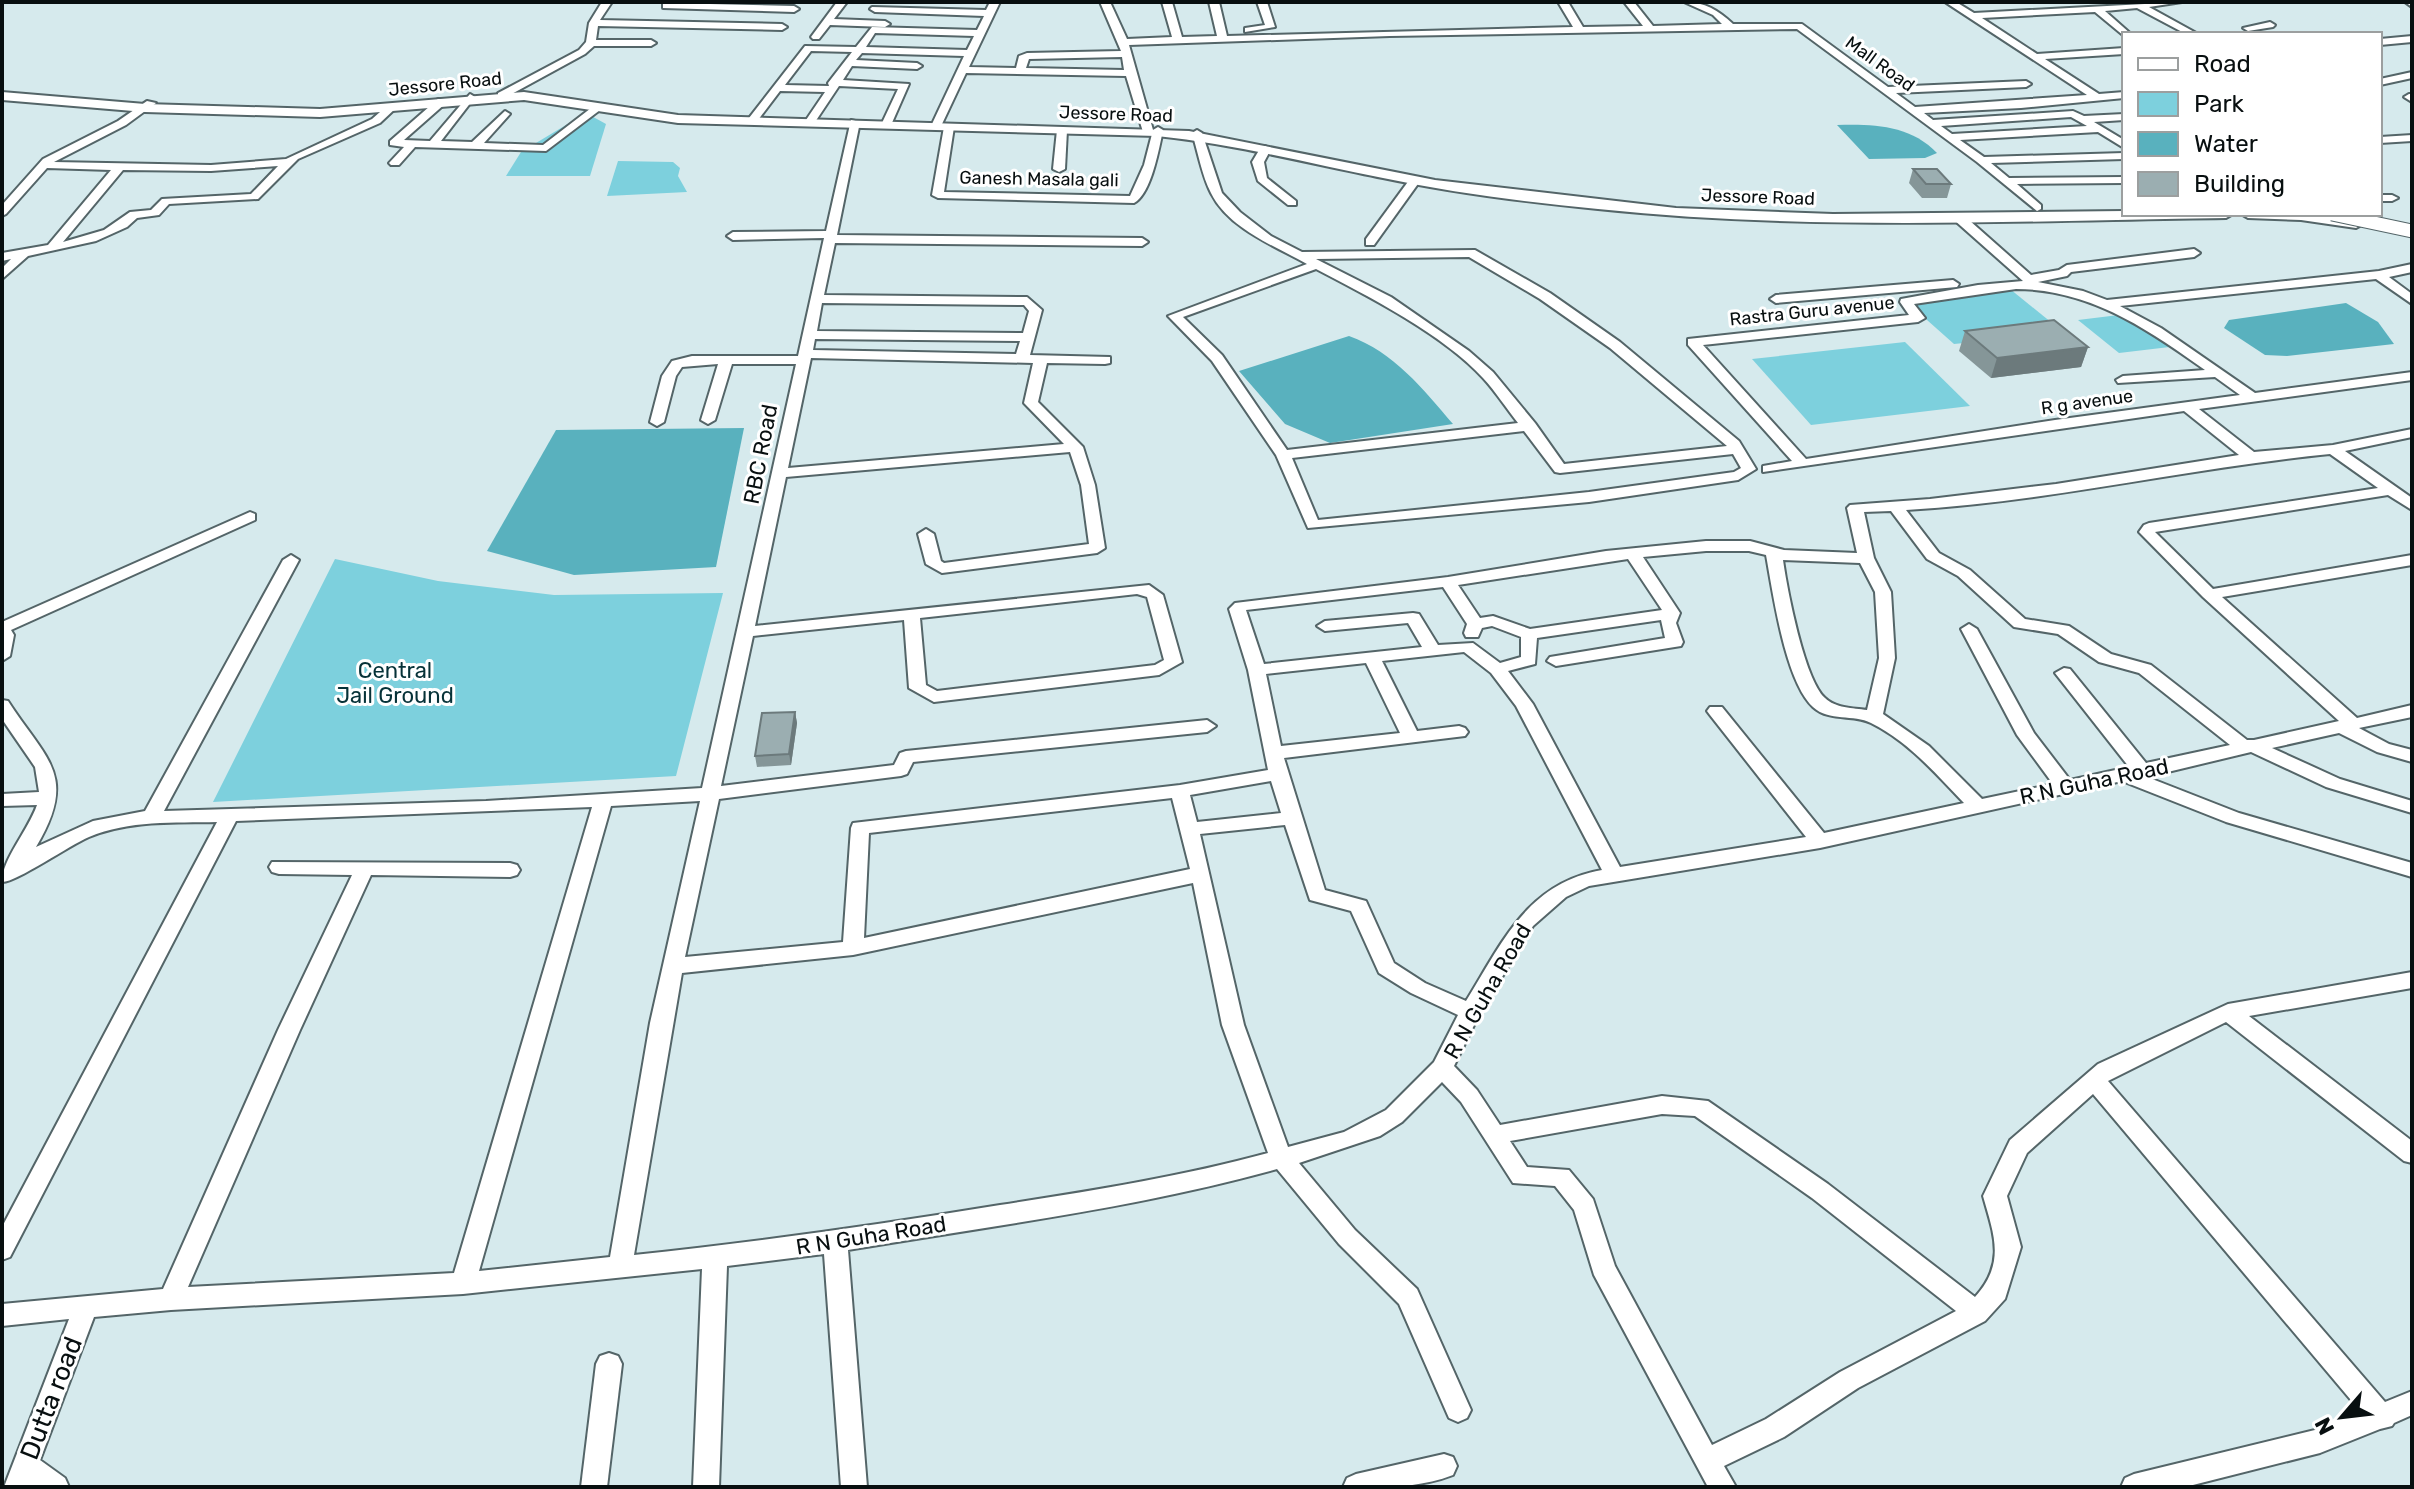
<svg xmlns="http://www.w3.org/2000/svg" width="2414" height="1489" font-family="Rubik,sans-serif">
  <rect width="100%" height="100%" fill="#d6eaed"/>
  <g fill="#7dd0dd">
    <path d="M586,113L606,124L590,176H506L521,152Z"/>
    <path d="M618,161L673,162L680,168L678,176L687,192L607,196Z"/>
    <path d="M2010,289L2052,323L2045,335L1954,344L1909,304Z"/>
    <path d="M2127,314L2178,346L2119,353L2078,320Z"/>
    <path d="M1905,342L1970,406L1811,425L1752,359Z"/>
    <path d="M335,559L438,581L554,595L723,593L676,776L213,802Z"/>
  </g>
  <g fill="#59b1be">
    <path d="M1837,125C1874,124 1910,125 1937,153L1925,158L1869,159Z"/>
    <path d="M2346,303L2378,322L2394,344L2287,356L2265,355L2224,328L2229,320Z"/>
    <path d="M1349,336C1394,352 1423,389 1453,424L1330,443L1285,424L1239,371Z"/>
    <path d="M744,428L716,567L574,575L487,551L556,430Z"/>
  </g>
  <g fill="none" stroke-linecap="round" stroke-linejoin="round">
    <defs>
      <g id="minor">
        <path d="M602,2H612L600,20L782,24L787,27L782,30L598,26L596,40H651L656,43L651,46H594L585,54L506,97H498V93L579,50L586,42L589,23Z"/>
        <path d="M837,2H847L834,19L885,21L890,24L885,27L830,25L819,39H813L811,37Z"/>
        <path d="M990,2H1000L969,67L1016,68L1019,56L1027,53L1121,51L1100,2H1110L1127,39L1172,37L1162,2H1172L1182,37L1217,36L1209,2H1219L1227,36L1573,27L1558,2H1568L1583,27L1643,26L1624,2H1634L1653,26L1722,24L1713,15L1684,2C1705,2 1718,10 1733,24H1802L1888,87L2026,81L2031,84L2026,87L1896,93L1915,107L2087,95L1945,2H1956L1974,13L2182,2L2149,7L2198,34H2186L2137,8L2105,11L2131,34H2124V36L2095,12L1982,18L2037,54L2124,48V54L2045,59L2099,94L2124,92V98L2021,108L1924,113L1933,120L2073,111L2084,116L2124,114V120L2094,122L2124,140V148L2098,132L1960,140L1984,157L2124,153V159L1991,163L2009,178L2124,177V183L2017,184L2041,205V209L2037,211L1977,162L1797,29L1390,36L1129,45L1153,130L1158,127L1163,130C1159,149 1151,194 1134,203L938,198L932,195L944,127L949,124L954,127L944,192L1130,196L1144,165L1152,134L1143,132L1126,76L966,73L942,124L937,127L932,124L964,56L862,53L856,60L917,63L922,66L917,69L852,66L843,80L909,84L891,125L882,123L898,89L839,86L815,122L811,123L806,120L825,92L780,91L758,120L749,118L805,46L856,47L872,27L977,30L984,16L875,12L870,9L872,7L986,10ZM875,33L974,36L967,50L866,47ZM811,51L852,52L828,83L829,86L785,85ZM1122,57L1124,70L1026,68L1029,59ZM2071,117L2087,126L1952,134L1941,126Z"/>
        <path d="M1257,2H1267L1275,27L1245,32V28L1265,25Z"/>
        <path d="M2405,2H2412V7Z"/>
        <path d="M666,3L794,6L799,9L794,12L663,8V4Z"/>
        <path d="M2270,22L2275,25L2273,27L2248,31L2243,28Z"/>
        <path d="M2412,36V42L2380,45V39Z"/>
        <path d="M2412,72V78L2380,85V79Z"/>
        <path d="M470,94L475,97L441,141L472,142L505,111L510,114L484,143L543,145L595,105L604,107L546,151L415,147L399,165H391L389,163L404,147L390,145V141L438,99H446V103L404,140L430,141Z"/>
        <path d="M2409,94H2412V102L2404,97Z"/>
        <path d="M147,101L156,103L126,125L54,162L211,165L286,159L372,119L388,105L397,107L380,123L298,159L258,199L169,204L159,215L137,218L127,227L96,241L28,256L2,279V268L11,259L2,261V253L48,245L111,170L47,168L6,214L2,216V205L43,159L118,121ZM278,166L251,194L162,199L151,210L130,212L104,230L63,242L123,170L211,171Z"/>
        <path d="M851,120L860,122L837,235L1142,238L1148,242L1142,246L835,243L824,295L1027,297L1042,310L1030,355L1110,357V363L1105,364L1047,363L1038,402L1083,447L1095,485L1105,548L1097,553L942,573L926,564L918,534L926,529L934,534L941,561L944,563L1089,544L1081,485L1070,452L786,477L755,626L1149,585L1163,595L1182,662L1159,675L934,702L909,688L904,620L753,636L721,786L894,765L900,753L906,751L1207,720L1216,726L1207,732L913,762L907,774L901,776L719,799L685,957L843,942L851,828L853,823L1180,785L1268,770L1248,670L1229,609L1235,603L1448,577L1606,551L1706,541H1750L1784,550L1857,553L1847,508L1850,505L1930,499L2056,484L2239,455L2184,411L1763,472V466L1792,461L1688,345V339L1909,315L1900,302L1901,299L1978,285L2023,281L1953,219V213H1961L2031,275L2059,270L2067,265L2194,249L2200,253L2194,257L2071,272L2067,276L2038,282L2083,291L2107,300L2379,271L2412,264V272L2389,277L2412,294V304L2376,279L2120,306L2161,328L2255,393L2412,372V380L2199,409L2254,452L2333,445L2412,429V437L2345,451L2412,498V510L2388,495L2155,532L2213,589L2412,555V565L2222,597L2357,718L2412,705V717L2359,728L2389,744L2412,750V762L2377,752L2339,733L2272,748L2340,779L2412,801V813L2326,787L2251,752L2147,777L2239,813L2412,863V877L2226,822L2122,781L1820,848L1589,886L1566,897L1533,926L1479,1015L1454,1066L1477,1090L1500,1125L1662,1096L1708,1101L1828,1184L1975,1297C2006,1263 1994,1235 1983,1196L2010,1140L2098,1064L2228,1004L2412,972V988L2249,1016L2412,1141V1163L2404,1161L2226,1022L2108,1081L2385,1402L2412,1391V1415L2394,1423L2392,1426L2380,1429L2320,1453L2185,1487H2121L2125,1478L2134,1474L2319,1429L2361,1412L2093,1094L2027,1153L2007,1196L2021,1247L2005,1299L1985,1321L1858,1388L1784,1437L1724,1466L1736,1487H1708L1594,1275L1574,1210L1555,1186L1513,1183L1461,1102L1442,1082L1402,1122L1380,1136L1299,1163L1355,1230L1417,1289L1471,1410L1467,1418L1458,1422L1449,1418L1399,1304L1339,1244L1277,1169C1137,1208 991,1226 848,1250L867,1487H841L824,1254L727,1266L719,1487H693L702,1269L463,1294L171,1310L94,1317L40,1460L65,1478L69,1487H4L69,1319L2,1326V1304L163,1289L278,1030L352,875L279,874L272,872L269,867L272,862L510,863L517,865L520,870L517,875L510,877L371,875L300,1030L188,1287L454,1273L592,807L236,821L10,1257L2,1260V1227L217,822C174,823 129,820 89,837C70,845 15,883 2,882C2,859 28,831 37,805L2,806V794L39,792L35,767L2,719V700L8,701C46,760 79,775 36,847L93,821L145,811L283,560L291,555L299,560L164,811L486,801L702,788L796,364H732L715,420L708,424L701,420L718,364L682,367L676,376L664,422L657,426L650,422L662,376L672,361L692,356H798L824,238L733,240L727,236L733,232L826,231ZM2016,289C2089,289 2148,329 2205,370L2123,376L2116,380L2118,383L2215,377L2240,395L2055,420L1806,459L1703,345L1918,322L1925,318L1914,304ZM822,303L1024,305L1029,311L1023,333L817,331ZM815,339L1020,341L1016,354L813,350ZM811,358L1033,363L1024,403L1064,444L788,468ZM2330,454L2378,488L2149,523L2144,525L2139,532L2203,597L2339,721L2254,740H2247L2151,665L2111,654L2069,626L2025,619L1970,570L1939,553L1906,510C2048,502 2188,468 2330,454ZM1891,511L1927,559L1958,576L2014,627L2058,634L2099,662L2139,673L2230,745L2146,763L2070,669L2064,668L2055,673L2129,767L2070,780L2034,733L1977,629L1969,624L1961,629L2017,735L2053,784L1982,799L1929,746L1883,714L1895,658L1891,592L1874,558L1864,512ZM1706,551H1749L1766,555C1773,593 1785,681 1813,707C1829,722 1854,714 1871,723C1908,741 1936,774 1964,803L1824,833L1722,707H1710L1707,711L1710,715L1806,837L1620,867L1533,704L1508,671L1535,664L1537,638L1661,620L1665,638L1550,657L1547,661L1556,666L1681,646L1683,642L1676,623L1680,613L1643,557ZM1628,559L1662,610L1530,629L1493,616L1480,618L1458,585ZM1783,560L1860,563L1875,592L1879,658L1867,710C1853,708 1835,708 1825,698C1804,679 1787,588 1783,560ZM1443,587L1467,624L1464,633L1466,637H1478L1482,628L1492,626L1521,637V657L1500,663L1473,643L1438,645L1419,614L1413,613L1325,621L1317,626L1325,631L1408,623L1422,647L1264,664L1246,610ZM1137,594L1147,597L1164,660L1155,665L937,691L926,685L920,618ZM1464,652L1491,673L1516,706L1602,870C1527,883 1502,943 1466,1001L1425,983L1394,963L1366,901L1325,890L1284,758L1465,736L1468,732L1465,728L1459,726L1417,731L1382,661ZM1366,663L1400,733L1281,746L1266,674ZM1271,781L1281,813L1197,822L1190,795ZM1172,798L1190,869L864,938L869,833ZM700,801L650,1023L610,1257L479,1271L611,806ZM1285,825L1310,900L1351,911L1379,973L1411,993L1458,1015L1434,1062L1386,1110L1344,1132L1288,1147L1244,1025L1200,834ZM1193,883L1222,1025L1268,1153C1180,1177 1090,1191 1000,1205C878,1225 757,1242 634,1255L682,973L853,955ZM1662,1114L1695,1116L1812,1198L1956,1311L1840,1372L1766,1419L1712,1445L1615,1266L1593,1199L1569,1170L1527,1167L1510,1141Z"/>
        <path d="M1062,127L1067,130L1065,169L1059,172L1053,169L1057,130Z"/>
        <path d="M1197,130L1202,133L1222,193L1240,212L1271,236L1302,252L1475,250L1550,293L1620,342L1739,441L1756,469L1738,480L1589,502L1308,528L1276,455L1212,361L1168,316L1307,264C1275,246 1229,229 1211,193C1202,176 1198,152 1192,133ZM1469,257L1540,299L1610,348L1727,446L1564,464L1535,423L1493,372L1469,351L1391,297L1316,259ZM1316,269C1368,296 1444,335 1483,378C1496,392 1506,408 1518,423L1287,450L1222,355L1183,317ZM1524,431L1555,472L1560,473L1733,454L1741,468L1734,472L1589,492L1318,520L1292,458Z"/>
        <path d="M2412,135V141L2380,143V137Z"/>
        <path d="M1265,146L1271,149L1264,162L1267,178L1296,201V205H1288L1258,181L1252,162L1261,147Z"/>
        <path d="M1414,178L1420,181L1374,245H1366V239L1410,179Z"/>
        <path d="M2380,195H2392L2398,198L2392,201H2380Z"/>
        <path d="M1953,280L1959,284L1957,287L1776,303L1770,299L1776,295Z"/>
        <path d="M250,512L255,514V520L11,630L14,635L10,656L2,661V622Z"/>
        <path d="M609,1353L618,1356L622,1364L607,1487H581L596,1364L600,1356Z"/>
        <path d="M1444,1454L1453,1457L1457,1466L1453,1475C1417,1489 1381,1487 1343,1487L1347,1478L1356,1474Z"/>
      </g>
      <g id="major">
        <path d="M2,92L145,104L320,109L524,92L678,115L1189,131L1435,180L1676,208L1833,214L2124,211V214H2233L2226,218C2016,221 1807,231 1598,209C1526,202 1454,193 1383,178C1307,163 1234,144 1157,136L678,123L524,100L320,117L145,112L2,100Z"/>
        <path d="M2241,214H2317L2363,224L2356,228L2301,220L2248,218Z"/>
      </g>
    </defs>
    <use href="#minor" stroke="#546568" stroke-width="4"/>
    <use href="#major" stroke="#546568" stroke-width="4"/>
    <use href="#minor" fill="#fff" fill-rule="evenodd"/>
    <use href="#major" fill="#fff" fill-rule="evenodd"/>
    <defs>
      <path id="major-bridge" d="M2332,214L2412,231"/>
    </defs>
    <use href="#major-bridge" stroke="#546568" stroke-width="15" stroke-linecap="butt"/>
    <use href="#major-bridge" stroke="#fff" stroke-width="13"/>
  </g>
  <g fill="#859698">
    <path d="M1913,169L1951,184L1947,198H1922L1909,183Z"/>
    <path d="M1965,331L2088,347L2081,367L1991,378L1959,351Z"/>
    <path d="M795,712L797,723L791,765L757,767L755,756Z"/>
  </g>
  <g fill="#6c7a7c">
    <path d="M2088,347L2081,367L1991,378L1997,358Z"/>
    <path d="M795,712L797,723L791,765L789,754Z"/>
  </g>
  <g fill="#9baeb1" stroke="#6c7a7c" stroke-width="2">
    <path d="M1913,169H1937L1951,184H1926Z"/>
    <path d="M2054,320L2088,347L1997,358L1965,331Z"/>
    <path d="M795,712L789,754L755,756L762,713Z"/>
  </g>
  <g text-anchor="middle" stroke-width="6" stroke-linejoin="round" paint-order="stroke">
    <g font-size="18" fill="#080f10" stroke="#fff">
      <text transform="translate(1880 64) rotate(36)" y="6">Mall Road</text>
      <text transform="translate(445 84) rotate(-6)" y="6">Jessore Road</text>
      <text transform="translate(1116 114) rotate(2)" y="6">Jessore Road</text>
      <text transform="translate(1039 179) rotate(1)" y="6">Ganesh Masala gali</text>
      <text transform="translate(1758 197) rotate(2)" y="6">Jessore Road</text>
      <text transform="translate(1812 311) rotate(-6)" y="6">Rastra Guru avenue</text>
      <text transform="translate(2087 402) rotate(-8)" y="6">R g avenue</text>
    </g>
    <g font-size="22" fill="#080f10" stroke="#fff">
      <text transform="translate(760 454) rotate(-79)" y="8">RBC Road</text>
      <text transform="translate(2094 781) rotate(-12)" y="8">R N Guha Road</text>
      <text transform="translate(1487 991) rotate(-60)" y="8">R N Guha Road</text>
      <text transform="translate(871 1235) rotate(-9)" y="8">R N Guha Road</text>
    </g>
    <g font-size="22" fill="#063238" stroke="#fff">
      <text x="395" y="678">Central<tspan x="395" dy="25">Jail Ground</tspan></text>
    </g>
    <g font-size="26" fill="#080f10" stroke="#fff">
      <text transform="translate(51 1398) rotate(-69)" y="9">Dutta road</text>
    </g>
  </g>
  <rect width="2414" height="1489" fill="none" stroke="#080f10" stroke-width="8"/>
  <rect x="2122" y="32" width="260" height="184" fill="#ffffff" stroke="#9c9f9f" stroke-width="2"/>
  <rect x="2138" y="58" width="40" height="12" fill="#ffffff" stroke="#9c9f9f" stroke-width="2"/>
  <text x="2194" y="72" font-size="24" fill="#080f10">Road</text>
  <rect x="2138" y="92" width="40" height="24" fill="#7dd0dd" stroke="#9c9f9f" stroke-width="2"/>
  <text x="2194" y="112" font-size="24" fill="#080f10">Park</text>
  <rect x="2138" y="132" width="40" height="24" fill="#59b1be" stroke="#9c9f9f" stroke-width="2"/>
  <text x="2194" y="152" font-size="24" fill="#080f10">Water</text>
  <rect x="2138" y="172" width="40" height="24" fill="#9baeb1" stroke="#9c9f9f" stroke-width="2"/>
  <text x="2194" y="192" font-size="24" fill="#080f10">Building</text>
  <g transform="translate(2342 1417) rotate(242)" stroke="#ffffff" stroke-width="6" paint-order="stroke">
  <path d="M0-6L14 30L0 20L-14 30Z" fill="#080f10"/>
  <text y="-12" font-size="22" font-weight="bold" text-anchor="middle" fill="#080f10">N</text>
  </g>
</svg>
